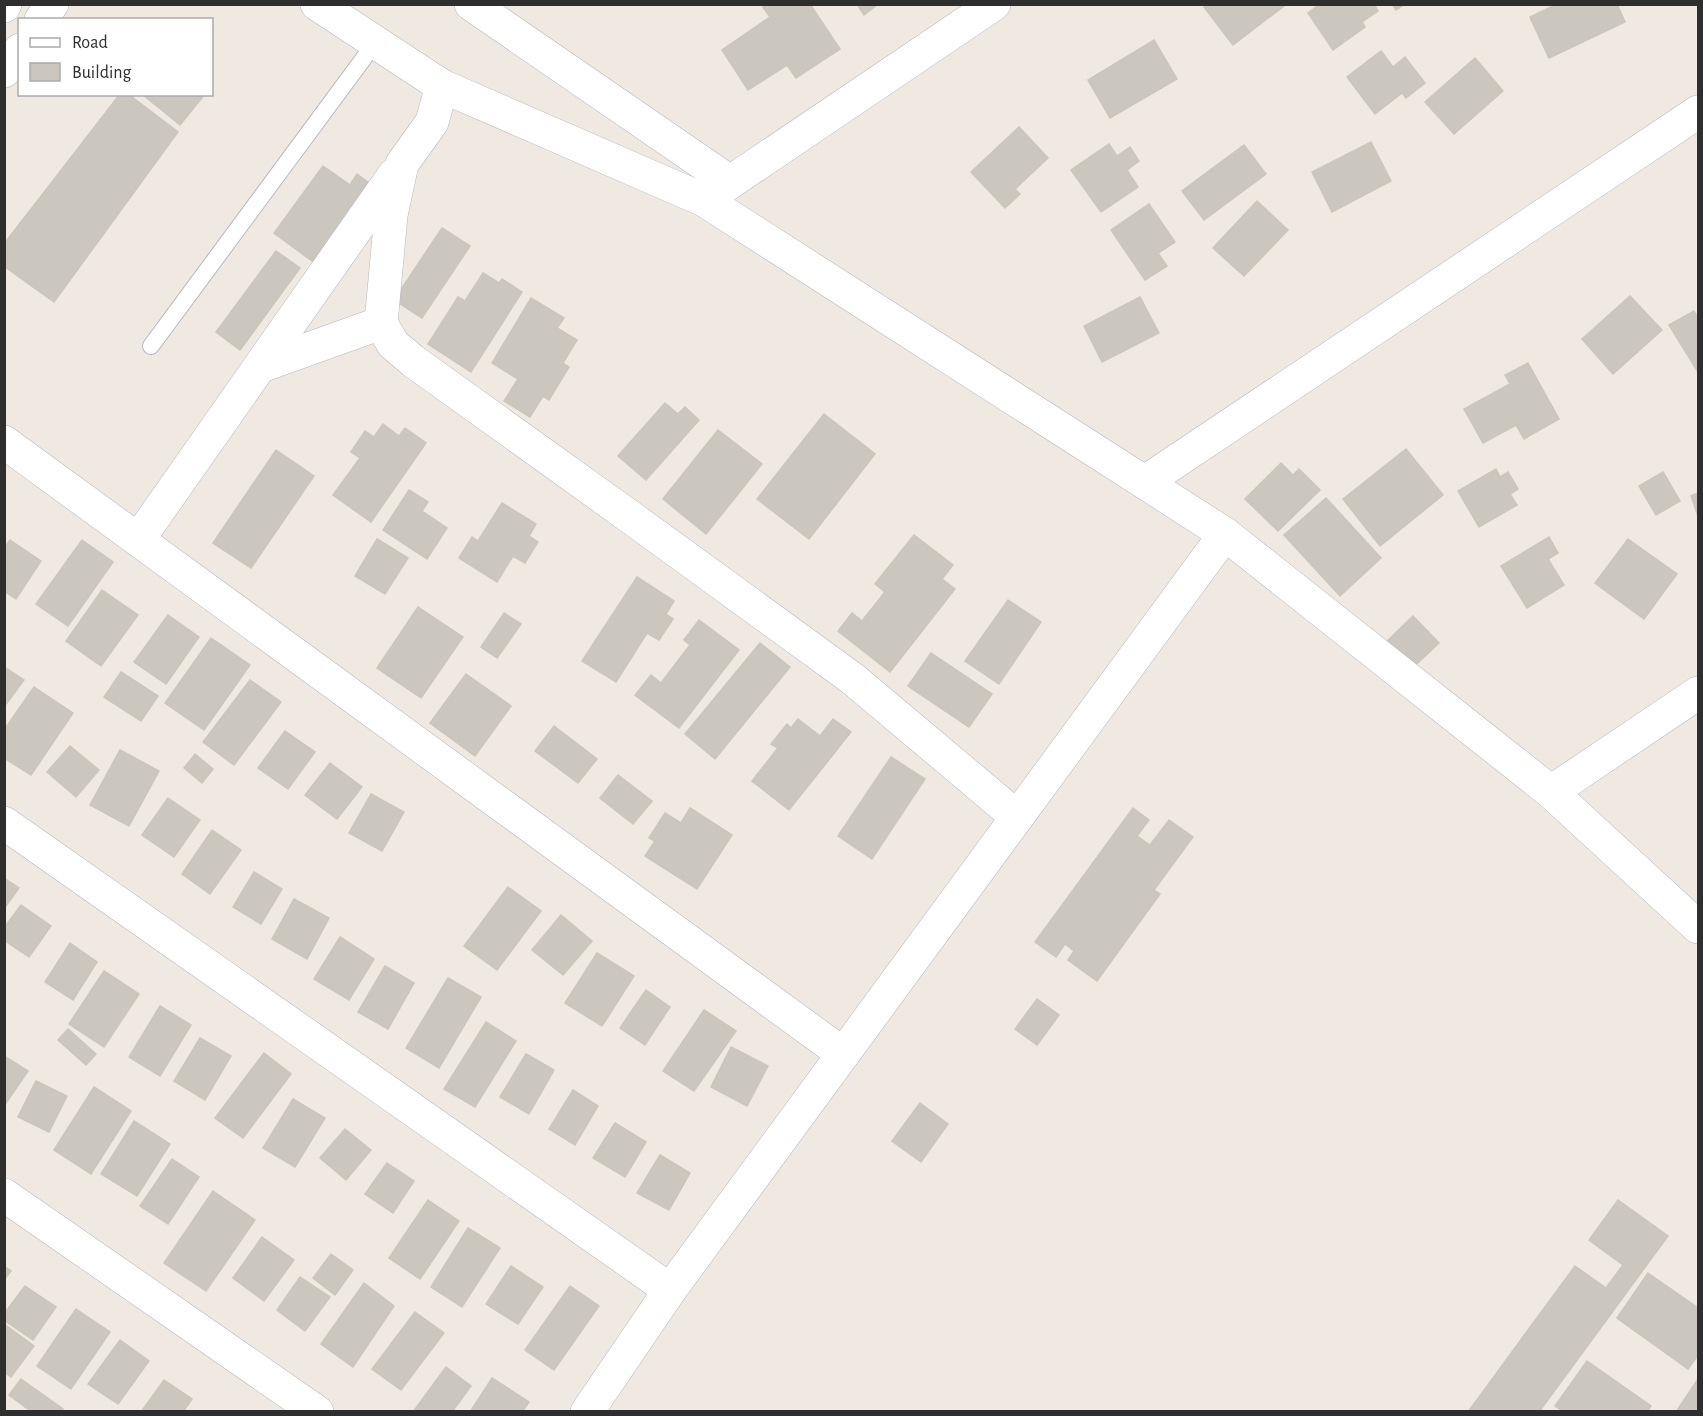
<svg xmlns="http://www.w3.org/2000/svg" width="1703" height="1416" font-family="'Alegreya Sans',sans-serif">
  <rect width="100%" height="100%" fill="#efe9e1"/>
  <g fill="#cbc7bf" stroke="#cbc5ba" stroke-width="1.5">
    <path d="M766,4H810L840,49L796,78L787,65L748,90L722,50L770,17L763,7Z"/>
    <path d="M857,4H878L864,15Z"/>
    <path d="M1207,4H1283L1284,6L1233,45L1204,7Z"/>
    <path d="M1320,4H1374L1378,11L1362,22L1365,27L1333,50L1308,13Z"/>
    <path d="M1392,4H1405L1396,10Z"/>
    <path d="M1557,4H1617L1625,22L1549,58L1530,17Z"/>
    <path d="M1154,40L1177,79L1110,118L1088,80Z"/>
    <path d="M1381,51L1393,67L1405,57L1425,83L1406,98L1402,93L1375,114L1347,77Z"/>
    <path d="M1475,58L1503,91L1454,134L1425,102Z"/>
    <path d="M120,94H128L178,132L54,302L4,266V244Z"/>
    <path d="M142,94H205L180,125Z"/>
    <path d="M1019,127L1048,158L1015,189L1020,194L1005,208L971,172Z"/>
    <path d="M1371,142L1391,181L1332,212L1312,172Z"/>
    <path d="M1109,144L1117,156L1130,147L1139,161L1127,170L1138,187L1101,212L1071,170Z"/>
    <path d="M1244,145L1266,174L1204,220L1182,191Z"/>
    <path d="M323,166L350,185L357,174L373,186L316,264L274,233Z"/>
    <path d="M1257,201L1288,230L1244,276L1213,248Z"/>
    <path d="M1149,204L1175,242L1158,253L1167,266L1145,280L1111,230Z"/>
    <path d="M442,228L470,246L422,318L394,300Z"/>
    <path d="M276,251L300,268L240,350L216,332Z"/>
    <path d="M483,273L499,283L502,279L522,292L471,372L428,344L458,297L465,301Z"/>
    <path d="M1630,296L1662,330L1613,374L1582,339Z"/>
    <path d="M1140,297L1159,333L1102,362L1084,326Z"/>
    <path d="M531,298L564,318L557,328L577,340L563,363L569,367L549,400L543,396L530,417L504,401L518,379L492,363Z"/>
    <path d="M1694,311L1698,318V372L1669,325Z"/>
    <path d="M1528,363L1559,419L1524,439L1516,425L1483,443L1464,409L1510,384L1505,375Z"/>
    <path d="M665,403L678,414L685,407L699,420L646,480L618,456Z"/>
    <path d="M824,414L875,454L809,539L757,499Z"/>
    <path d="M383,424L399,436L405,428L426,443L371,522L333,495L360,458L351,452L365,431L374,437Z"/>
    <path d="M718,430L762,464L706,534L663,499Z"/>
    <path d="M1406,449L1443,495L1380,546L1343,499Z"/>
    <path d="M276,450L314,476L251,568L213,543Z"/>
    <path d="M1281,463L1293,475L1299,469L1320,490L1278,531L1245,499Z"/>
    <path d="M1496,469L1500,477L1508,472L1518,489L1510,494L1517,505L1479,527L1458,491Z"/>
    <path d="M1663,472L1680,501L1656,515L1639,486Z"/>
    <path d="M409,490L428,502L422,511L447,528L427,559L383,530Z"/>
    <path d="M1698,493V516L1691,496Z"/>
    <path d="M1326,498L1381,558L1340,596L1284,535Z"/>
    <path d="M502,503L536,524L529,536L538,542L525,563L513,556L497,582L459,558L472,537L478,541Z"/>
    <path d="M914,535L953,565L942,579L955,589L890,672L838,631L852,613L862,621L885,592L875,584Z"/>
    <path d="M1549,537L1558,553L1548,559L1564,585L1527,608L1501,566Z"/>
    <path d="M377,539L408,558L385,594L355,576Z"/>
    <path d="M1628,539L1677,574L1644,619L1595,583Z"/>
    <path d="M10,540L41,561L16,599L4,591V548Z"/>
    <path d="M82,540L113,562L68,626L36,604Z"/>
    <path d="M637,577L674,601L666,614L673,619L659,640L647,633L616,682L582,661Z"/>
    <path d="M102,590L138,615L101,666L66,641Z"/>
    <path d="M1008,600L1041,622L999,684L965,661Z"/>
    <path d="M418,607L463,637L421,698L377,668Z"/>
    <path d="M504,613L521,624L497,658L481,647Z"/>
    <path d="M168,615L199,637L166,684L134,662Z"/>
    <path d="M1413,616L1439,643L1407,673L1382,646Z"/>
    <path d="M699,620L739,650L679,728L635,695L651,675L661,683L690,645L684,640Z"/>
    <path d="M211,638L250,665L204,730L165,703Z"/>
    <path d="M760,643L790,667L715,759L685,734Z"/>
    <path d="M931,653L992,694L969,727L908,686Z"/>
    <path d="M4,667L24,680L4,707Z"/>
    <path d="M121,672L158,696L141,721L104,697Z"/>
    <path d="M466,674L511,706L475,756L430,723Z"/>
    <path d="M250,680L281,702L234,765L203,742Z"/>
    <path d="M34,687L73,713L31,775L4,758V730Z"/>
    <path d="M798,719L820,736L833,719L851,732L789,810L752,781L778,748L771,744L787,724L791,728Z"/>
    <path d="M554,726L597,759L578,783L535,751Z"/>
    <path d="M285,731L315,752L288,789L258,768Z"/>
    <path d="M70,746L99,770L76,797L47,772Z"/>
    <path d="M120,750L159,771L129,826L90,805Z"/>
    <path d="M195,754L213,769L202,783L184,768Z"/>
    <path d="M891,757L925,779L872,859L838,836Z"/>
    <path d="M330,763L362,787L337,819L305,795Z"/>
    <path d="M618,775L652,801L633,824L600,798Z"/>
    <path d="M371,794L404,812L382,851L349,833Z"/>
    <path d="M168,798L200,820L174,857L142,835Z"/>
    <path d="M690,808L732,835L697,889L645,856L655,841L649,838L665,813L681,823Z"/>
    <path d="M1133,808L1149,820L1137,836L1150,845L1169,820L1193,837L1154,890L1160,894L1097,981L1068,960L1074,951L1065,944L1056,957L1035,942Z"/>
    <path d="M212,830L241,850L210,894L182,874Z"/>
    <path d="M254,872L282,889L261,924L233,907Z"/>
    <path d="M4,878L19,888L4,909Z"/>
    <path d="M508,887L541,911L497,970L464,946Z"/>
    <path d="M294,899L329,918L307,959L272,939Z"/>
    <path d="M21,905L51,926L29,957L4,940V928Z"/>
    <path d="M561,915L592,941L563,975L532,950Z"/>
    <path d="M340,937L374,959L349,1000L314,979Z"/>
    <path d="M70,943L97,962L73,1000L45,982Z"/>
    <path d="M597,953L634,976L602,1026L565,1003Z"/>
    <path d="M385,966L414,983L388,1029L358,1012Z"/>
    <path d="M104,971L139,994L104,1047L69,1024Z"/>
    <path d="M448,978L481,997L439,1068L406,1048Z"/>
    <path d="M646,990L670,1007L645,1045L620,1028Z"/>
    <path d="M1037,999L1059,1015L1037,1045L1015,1029Z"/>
    <path d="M160,1006L191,1025L160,1076L129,1057Z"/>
    <path d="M704,1010L736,1031L694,1091L663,1071Z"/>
    <path d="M486,1022L516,1041L475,1107L444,1089Z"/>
    <path d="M68,1029L96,1054L86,1065L58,1040Z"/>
    <path d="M200,1038L231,1056L205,1100L174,1081Z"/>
    <path d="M731,1047L768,1066L747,1106L711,1087Z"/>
    <path d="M264,1053L291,1074L243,1138L215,1118Z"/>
    <path d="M526,1054L554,1070L529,1114L500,1097Z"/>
    <path d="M4,1056L28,1071L4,1106Z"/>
    <path d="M36,1081L67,1096L49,1132L18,1117Z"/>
    <path d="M94,1087L131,1111L91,1174L54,1150Z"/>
    <path d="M573,1090L598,1106L575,1145L549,1129Z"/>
    <path d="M293,1099L325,1118L295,1167L263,1148Z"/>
    <path d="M920,1103L948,1124L921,1162L892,1141Z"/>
    <path d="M134,1121L170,1144L137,1196L101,1174Z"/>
    <path d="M615,1123L646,1142L625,1177L593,1158Z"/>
    <path d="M345,1129L371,1150L346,1180L320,1158Z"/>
    <path d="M660,1155L690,1173L669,1210L637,1193Z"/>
    <path d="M172,1159L199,1177L168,1224L140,1206Z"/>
    <path d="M387,1163L414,1181L393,1213L365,1194Z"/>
    <path d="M213,1191L255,1220L206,1291L164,1263Z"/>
    <path d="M428,1200L459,1221L420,1279L389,1258Z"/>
    <path d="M1618,1200L1668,1236L1539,1412H1468L1575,1266L1606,1288L1623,1265L1589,1240Z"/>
    <path d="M468,1228L500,1248L462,1307L431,1287Z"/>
    <path d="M262,1237L294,1260L264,1301L233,1278Z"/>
    <path d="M331,1254L353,1270L335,1295L313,1278Z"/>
    <path d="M4,1266L11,1271L4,1280Z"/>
    <path d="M511,1266L543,1287L518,1324L486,1304Z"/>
    <path d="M1648,1273L1698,1308V1355L1688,1369L1617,1318Z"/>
    <path d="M300,1277L330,1297L305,1331L277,1310Z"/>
    <path d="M364,1283L394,1306L353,1367L321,1344Z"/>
    <path d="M25,1286L56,1307L33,1340L4,1320V1314Z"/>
    <path d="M570,1286L599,1306L554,1370L525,1350Z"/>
    <path d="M76,1309L110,1332L71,1389L37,1366Z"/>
    <path d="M415,1312L444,1333L401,1390L372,1369Z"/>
    <path d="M4,1324L34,1346L11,1377L4,1372Z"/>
    <path d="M120,1340L149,1361L118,1404L88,1384Z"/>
    <path d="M1587,1361L1651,1406L1647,1412H1564L1555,1406Z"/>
    <path d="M446,1367L471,1386L452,1412H413Z"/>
    <path d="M492,1378L529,1402L522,1412H470Z"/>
    <path d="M21,1379L63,1409L61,1412H32L9,1395Z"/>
    <path d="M1698,1379V1412H1676Z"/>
    <path d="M164,1380L192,1399L183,1412H141Z"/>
  </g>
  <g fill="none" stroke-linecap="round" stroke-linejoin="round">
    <defs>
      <path id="lane" d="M151,346L375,43"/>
      <g id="street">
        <path d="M317,4L442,86L704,200L1225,534L1551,792L1698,927"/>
        <path d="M471,4L730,182"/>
        <path d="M442,86L432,122L402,164L391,215L381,323L393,344L413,361L633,519L853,679L1017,817"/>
        <path d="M704,200L994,4"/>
        <path d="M261,366L381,323"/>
        <path d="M4,442L843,1054"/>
        <path d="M1145,482L1698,112"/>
        <path d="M138,540L394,175"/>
        <path d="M1551,792L1698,693"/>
        <path d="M4,823L670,1290"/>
        <path d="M4,1195L317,1412"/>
        <path d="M587,1412L670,1290L1225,534"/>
      </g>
      <g id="secondary">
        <path d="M4,6L5,4"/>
        <path d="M41,20L52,4"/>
        <path d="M4,71L20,50"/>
      </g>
    </defs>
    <use href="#lane" stroke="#b4b7c1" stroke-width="18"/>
    <use href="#street" stroke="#b4b7c1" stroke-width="34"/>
    <use href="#secondary" stroke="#b4b7c1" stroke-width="34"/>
    <use href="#lane" stroke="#fff" stroke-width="16"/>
    <use href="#street" stroke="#fff" stroke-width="33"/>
    <use href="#secondary" stroke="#fff" stroke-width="33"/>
  </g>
  <rect width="1703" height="1416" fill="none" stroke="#2e2e2e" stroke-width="12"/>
  <rect x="18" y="18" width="195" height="78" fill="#ffffff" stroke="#ababab" stroke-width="1.5"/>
  <rect x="30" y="38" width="30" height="9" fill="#ffffff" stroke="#ababab" stroke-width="1.5"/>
  <text x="72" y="48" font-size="18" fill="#2e2e2e">Road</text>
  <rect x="30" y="63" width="30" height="18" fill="#cbc7bf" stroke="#ababab" stroke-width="1.5"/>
  <text x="72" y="78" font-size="18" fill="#2e2e2e">Building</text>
</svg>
